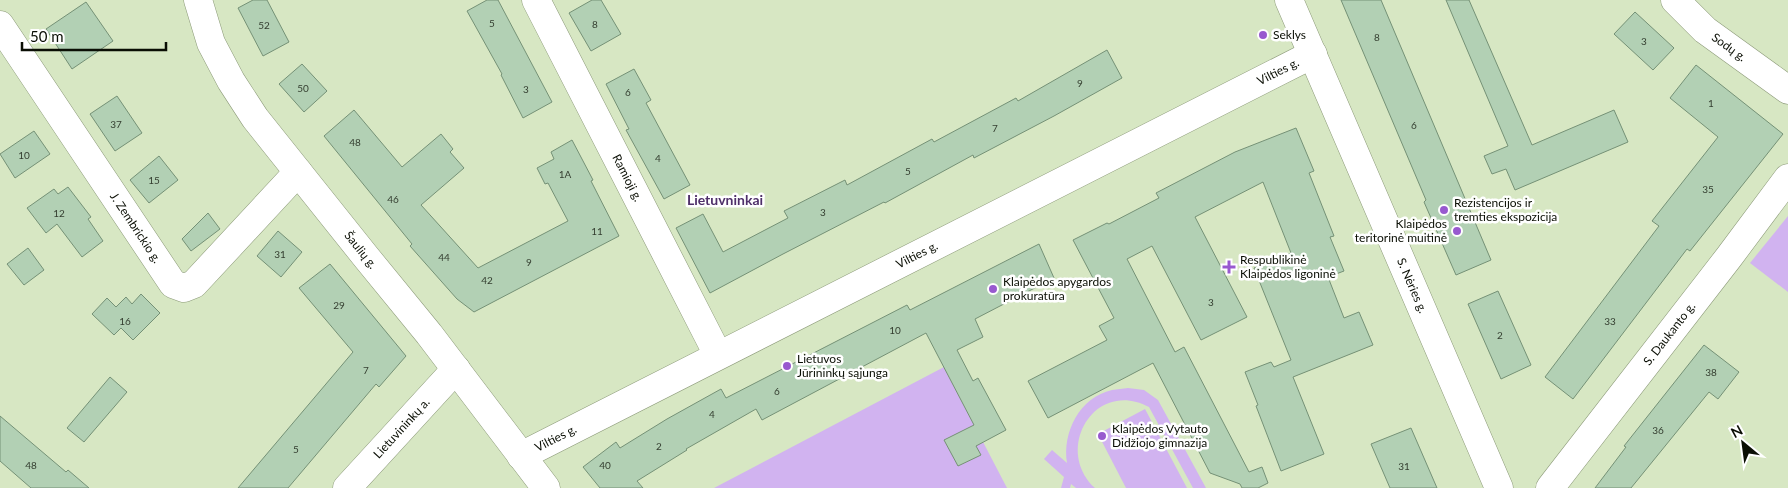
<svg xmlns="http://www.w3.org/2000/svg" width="1788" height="488" font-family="Lato,sans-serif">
  <rect width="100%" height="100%" fill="#d7e7c3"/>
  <g fill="#d1b3f0">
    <path d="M1788,216V292L1750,263Z"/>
    <path d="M944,367L1007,488H714Z"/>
    <path d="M1128,388L1144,390L1158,400L1206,488H1193L1149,407C1095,378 1053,449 1095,488H1076L1071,484L1070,488H1061L1064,477L1044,459L1052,450L1067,463C1062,432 1080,397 1112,390C1117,389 1123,389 1128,388Z"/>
    <path d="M1145,409L1187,488H1126L1098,434Z"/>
  </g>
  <g fill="#b2d0b4" stroke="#759176">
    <path d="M253,0H267L289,42L263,56L238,8Z"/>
    <path d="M487,0H498L552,102L523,118L501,75L502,74L467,11Z"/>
    <path d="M592,0H601L621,34L591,51L569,13Z"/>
    <path d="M1341,0H1381L1491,260L1456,275L1424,202L1426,200Z"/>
    <path d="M1446,0H1469L1532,145L1614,110L1628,142L1515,190L1506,169L1492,174L1484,156L1508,146Z"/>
    <path d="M86,2L113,41L72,69L46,29Z"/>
    <path d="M1635,12L1674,48L1653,70L1614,34Z"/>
    <path d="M1107,50L1122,78L1054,116L974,158L973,155L885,203L884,202L783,254L710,293L676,228L703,214L723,252L788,218L784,211L845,180L847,185L932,139L934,142L1016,98L1018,101Z"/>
    <path d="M302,64L327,91L304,112L279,84Z"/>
    <path d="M1696,65L1783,134L1690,251L1687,249L1573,399L1545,377L1659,226L1652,221L1718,137L1670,98Z"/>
    <path d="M634,69L651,100L646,103L690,185L664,199L626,130L629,129L606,84Z"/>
    <path d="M117,96L142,133L115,151L90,114Z"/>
    <path d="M354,110L402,167L441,134L453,149L450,152L464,168L421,205L478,268L568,221L548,183L545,184L537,168L554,159L551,152L572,140L593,180L591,181L619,236L474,312L457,299L410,246L412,244L324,136Z"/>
    <path d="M1296,128L1314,171L1309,173L1334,236L1330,237L1344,271L1328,277L1344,318L1359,312L1373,345L1293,377L1324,454L1281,471L1256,406L1258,405L1245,372L1271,362L1274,367L1291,360L1254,268L1291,253L1263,182L1195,217L1247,317L1201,340L1152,246L1127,259L1175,352L1184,347L1249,472L1262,467L1268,483L1258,488H1242L1240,484L1210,473L1153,363L1048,418L1028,381L1107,340L1099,326L1114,318L1073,240L1107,223L1109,224L1159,198L1156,193L1235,152Z"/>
    <path d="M34,131L50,154L15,178L0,154Z"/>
    <path d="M159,156L178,180L149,203L130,180Z"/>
    <path d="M68,187L91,217L88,219L103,241L82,257L57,224L46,233L27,208L54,189L58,194Z"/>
    <path d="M208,213L220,229L191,251L182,239Z"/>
    <path d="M278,231L302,252L281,277L257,256Z"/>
    <path d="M1039,244L1054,278L975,319L983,337L957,350L973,381L978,378L1006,430L976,446L981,455L958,466L944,440L974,425L926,333L762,420L756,409L686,449L687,450L637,481L643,488H600L583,467L616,442L620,448L667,419L721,389L726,398L907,305L910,310Z"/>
    <path d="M28,248L44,270L24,285L7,264Z"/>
    <path d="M330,264L406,356L379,387L376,384L288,488H238L353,352L299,288Z"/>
    <path d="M1498,291L1531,365L1501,379L1468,304Z"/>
    <path d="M141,294L160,313L133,340L121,328L114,335L92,314L107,298L116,307L126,297L132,304Z"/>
    <path d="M1704,345L1739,372L1718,399L1709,392L1631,488H1595L1626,447L1624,446Z"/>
    <path d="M110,377L127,392L84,442L67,428Z"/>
    <path d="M0,416L66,472L68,470L89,488H31L0,461Z"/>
    <path d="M1411,428L1437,488H1390L1371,444Z"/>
  </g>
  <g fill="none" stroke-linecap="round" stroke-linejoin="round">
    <defs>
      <g id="minor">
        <path id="s1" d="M198,0L211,43L231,81L255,118L366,257L429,334L546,488"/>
        <path id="s2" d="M536,0L718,355"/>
        <path id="s3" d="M1289,0L1499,488"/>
        <path id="s4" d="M1675,0L1705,30L1788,90"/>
        <path id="s5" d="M0,25L173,284L184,288L194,284L298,172"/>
        <path id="s6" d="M521,456L1313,54"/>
        <path id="s7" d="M347,488L456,369"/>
        <path id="s8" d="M1550,488L1729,257L1788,178"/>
      </g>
    </defs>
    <use href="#minor" stroke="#8c9a79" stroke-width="29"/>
    <use href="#minor" stroke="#fff" stroke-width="28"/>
  </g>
  <g fill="#9859cf" stroke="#fff" stroke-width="2">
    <circle cx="1263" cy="35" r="5"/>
    <circle cx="1444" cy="210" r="5"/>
    <circle cx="1457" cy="231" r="5"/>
    <path d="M1226.5 259.5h5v5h5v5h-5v5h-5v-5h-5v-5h5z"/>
    <circle cx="993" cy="289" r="5"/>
    <circle cx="787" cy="366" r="5"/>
    <circle cx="1102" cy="436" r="5"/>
  </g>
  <g text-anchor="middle" stroke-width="5" stroke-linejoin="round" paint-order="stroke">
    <g font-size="10" fill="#343e30">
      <text x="492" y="27">5</text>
      <text x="595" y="28">8</text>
      <text x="264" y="29">52</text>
      <text x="1377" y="41">8</text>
      <text x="1644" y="45">3</text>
      <text x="1080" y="87">9</text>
      <text x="303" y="92">50</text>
      <text x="526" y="93">3</text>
      <text x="628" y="96">6</text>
      <text x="1711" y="107">1</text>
      <text x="116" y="128">37</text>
      <text x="1414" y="129">6</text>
      <text x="995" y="132">7</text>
      <text x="355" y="146">48</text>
      <text x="24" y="159">10</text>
      <text x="658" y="162">4</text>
      <text x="908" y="175">5</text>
      <text x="565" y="178">1A</text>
      <text x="154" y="184">15</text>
      <text x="1708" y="193">35</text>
      <text x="393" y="203">46</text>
      <text x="823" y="216">3</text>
      <text x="59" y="217">12</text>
      <text x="597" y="235">11</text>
      <text x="280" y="258">31</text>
      <text x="444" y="261">44</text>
      <text x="529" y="266">9</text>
      <text x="487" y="284">42</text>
      <text x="1211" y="306">3</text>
      <text x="339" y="309">29</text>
      <text x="125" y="325">16</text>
      <text x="1610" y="325">33</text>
      <text x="895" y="334">10</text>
      <text x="1500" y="339">2</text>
      <text x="366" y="374">7</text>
      <text x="1711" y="376">38</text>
      <text x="777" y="395">6</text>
      <text x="712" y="418">4</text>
      <text x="1658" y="434">36</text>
      <text x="659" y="450">2</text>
      <text x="296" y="453">5</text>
      <text x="31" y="469">48</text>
      <text x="605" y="469">40</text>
      <text x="1404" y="470">31</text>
    </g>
    <g font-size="12" fill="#0a0e04" stroke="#fff" text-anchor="start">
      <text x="1273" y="39">Seklys</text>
      <text x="1454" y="207">Rezistencijos ir<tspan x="1454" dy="14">tremties ekspozicija</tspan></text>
      <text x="1447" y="228" text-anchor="end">Klaipėdos<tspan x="1447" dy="14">teritorinė muitinė</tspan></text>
      <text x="1240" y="264">Respublikinė<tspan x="1240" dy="14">Klaipėdos ligoninė</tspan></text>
      <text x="1003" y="286">Klaipėdos apygardos<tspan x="1003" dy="14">prokuratūra</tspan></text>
      <text x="797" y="363">Lietuvos<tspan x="797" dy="14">Jūrininkų sąjunga</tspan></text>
      <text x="1112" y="433">Klaipėdos Vytauto<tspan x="1112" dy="14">Didžiojo gimnazija</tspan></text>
    </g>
    <g font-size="12" fill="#0a0e04" stroke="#fff">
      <text dy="4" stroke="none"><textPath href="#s4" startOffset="72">Sodų g.</textPath></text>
      <text dy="4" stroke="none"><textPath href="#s6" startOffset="849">Vilties g.</textPath></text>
      <text dy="4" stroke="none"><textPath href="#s2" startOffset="200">Ramioji g.</textPath></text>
      <text dy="4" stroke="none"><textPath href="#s5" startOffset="244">J. Zembrickio g.</textPath></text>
      <text dy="4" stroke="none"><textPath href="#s1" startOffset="301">Šaulių g.</textPath></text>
      <text dy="4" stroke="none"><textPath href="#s6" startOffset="444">Vilties g.</textPath></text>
      <text dy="4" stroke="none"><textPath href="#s3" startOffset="311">S. Nėries g.</textPath></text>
      <text dy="4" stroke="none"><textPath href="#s8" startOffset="195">S. Daukanto g.</textPath></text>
      <text dy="4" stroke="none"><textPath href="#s7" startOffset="81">Lietuvininkų a.</textPath></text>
      <text dy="4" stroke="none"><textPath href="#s6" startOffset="39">Vilties g.</textPath></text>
    </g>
    <g font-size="14" font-weight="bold" fill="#4f306a" stroke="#fff">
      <text x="725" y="205">Lietuvninkai</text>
    </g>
  </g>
  <g transform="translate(1743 443) rotate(331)" stroke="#ffffff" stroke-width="4" paint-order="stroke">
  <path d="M0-4L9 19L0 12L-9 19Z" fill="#0a0e04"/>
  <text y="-8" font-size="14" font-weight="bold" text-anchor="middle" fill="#0a0e04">N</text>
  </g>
  <path d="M22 42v8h144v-8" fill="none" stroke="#0a0e04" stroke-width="2.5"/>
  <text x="30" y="42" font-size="15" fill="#0a0e04" stroke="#ffffff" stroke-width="4" paint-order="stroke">50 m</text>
</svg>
